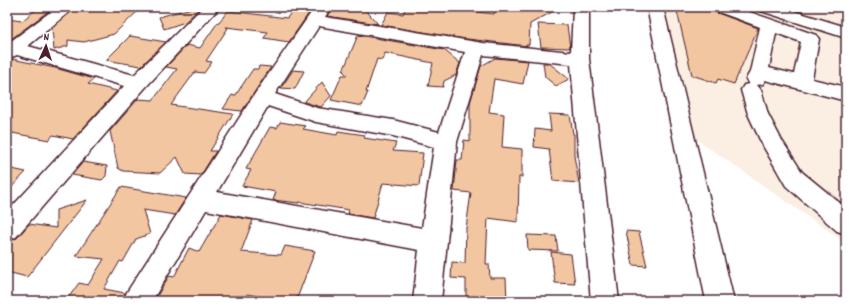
<svg xmlns="http://www.w3.org/2000/svg" width="853" height="308" font-family="Dekko,sans-serif">
  <rect width="100%" height="100%" fill="#fff"/>
  <filter id="ink" filterUnits="userSpaceOnUse"><feTurbulence type="fractalNoise" baseFrequency=".025" numOctaves="2"/><feDisplacementMap in="SourceGraphic" scale="8" xChannelSelector="R" yChannelSelector="G"/><feConvolveMatrix kernelMatrix="1 2 1 2 8 2 1 2 1" color-interpolation-filters="sRGB"/></filter>
  <g filter="url(#ink)">
    <path fill="#fbeee3" d="M657,7H846V243L692,136Z"/>
    <g fill="#f3c6a2" stroke="#4a1f2b">
      <path d="M39,7H54L7,42V19L22,21Z"/>
      <path d="M89,7H142L114,34L84,42L68,40V46L54,50L52,28L73,10L90,12Z"/>
      <path d="M195,7H201L185,22L164,29L159,17Z"/>
      <path d="M295,7H313L289,42L264,38L268,32L226,27L228,28L206,61L212,62L204,73L195,72L171,105L233,114L210,151H216L201,175L185,174L177,157L160,173L123,171L118,168L110,131L138,99L153,100L177,69L166,67L187,45L200,48L218,22H219L228,11L287,18Z"/>
      <path d="M332,7H363L378,24L327,16Z"/>
      <path d="M406,7H453L452,9L494,14L496,7H561L530,24L529,45H525L527,46L459,38L381,25L388,12L403,14Z"/>
      <path d="M676,7H710L712,11L758,28L734,84L718,79L716,83L692,75Z"/>
      <path d="M538,24L567,25L570,48L541,47Z"/>
      <path d="M358,35L444,50L460,63L456,75L444,81L443,87L428,86L433,63L385,53L382,60L377,59L366,92H368L362,106L331,100L342,75H347L343,71Z"/>
      <path d="M130,36L166,42L141,66L106,60Z"/>
      <path d="M495,58L528,61L523,84L494,79L489,112L504,114L502,147L522,149V177H519L518,222L488,218L486,264H489L490,278H506L507,301H493V298L466,297V279L451,278L452,262L465,263L466,228L471,193L454,191L457,160H462L464,140L470,141V103L481,66Z"/>
      <path d="M12,59L55,68L94,79L88,84L117,91L73,139L53,135L49,140L7,132V60Z"/>
      <path d="M543,63H549L569,79L556,86L545,77Z"/>
      <path d="M259,66L271,67L242,111L223,109L232,95L235,96L253,69H258Z"/>
      <path d="M293,70L304,71L295,89L281,88Z"/>
      <path d="M322,82L331,96L321,107L304,102Z"/>
      <path d="M549,114L570,115L573,134H574V156L579,183L553,181L549,149L534,147L535,129L551,131Z"/>
      <path d="M280,122L306,126L303,129L337,135L338,131L365,135L364,138L396,143L393,151L423,153L419,186L383,183L373,218L348,214L349,210L299,202V203L273,200L276,192L242,186L251,170L246,169L270,127L277,128Z"/>
      <path d="M83,162L107,166L106,176L102,180L72,175Z"/>
      <path d="M7,168L26,172L7,192Z"/>
      <path d="M121,187L186,198L175,215L143,210L150,234L136,239L123,262L120,261L104,289L125,293L122,301H66L79,283L88,285L104,259L76,256Z"/>
      <path d="M87,200L27,277L7,272V241L17,238L29,224L56,228V210Z"/>
      <path d="M221,214L253,220L241,252L281,255L285,246L315,251L296,301H280L247,294L244,301H154L169,276L174,277L189,248L199,252Z"/>
      <path d="M626,231L639,232L647,266L633,265Z"/>
      <path d="M527,235L556,236L558,251L528,250Z"/>
      <path d="M551,252L571,254L575,284L555,283Z"/>
    </g>
    <g fill="none" stroke-linecap="round" stroke-linejoin="round">
      <defs>
        <g id="minor">
          <path d="M57,7H75L28,46L134,75L203,7H220L145,88L16,237L7,240V212L124,86L17,55L7,59V44Z"/>
          <path d="M315,7H331L325,17L483,43L571,52L573,7H589V59L619,301H591L571,64L483,55L457,142L441,301H413L419,250L206,210L152,301H123L127,292L256,92ZM319,26L465,52L439,132L393,120L317,108L275,94ZM268,106L316,122L393,136L434,147L422,228L217,192Z"/>
          <path d="M647,7H663L734,301H706Z"/>
          <path d="M711,7H735L816,35L819,39L812,79L846,87V101L765,80L763,84L757,85L761,90L768,114L781,139L802,172L846,208V234L837,231L786,186L762,144L748,114L741,90L744,85L749,84L746,79L750,72L760,27L713,10ZM776,33L801,42L794,74L769,68Z"/>
        </g>
        <path id="major" d="M756,7H781L846,27V38L758,10Z"/>
      </defs>
      <use href="#minor" stroke="#4a1f2b" stroke-width="3"/>
      <use href="#major" stroke="#4a1f2b" stroke-width="3"/>
      <use href="#minor" fill="#fff" fill-rule="evenodd"/>
      <use href="#major" fill="#fff" fill-rule="evenodd"/>
    </g>
  </g>
  <rect width="853" height="308" fill="none" stroke="#fff" stroke-width="24"/>
  <rect x="12" y="12" width="829" height="284" fill="none" stroke="#4a1f2b" stroke-width="1.5" filter="url(#ink)"/>
  <g transform="translate(46 46) rotate(3)" stroke="#ffffff" stroke-width="3" paint-order="stroke">
  <path d="M0-3L7 15L0 10L-7 15Z" fill="#4a1f2b"/>
  <text y="-6" font-size="11" font-weight="bold" text-anchor="middle" fill="#4a1f2b">N</text>
  </g>
</svg>
